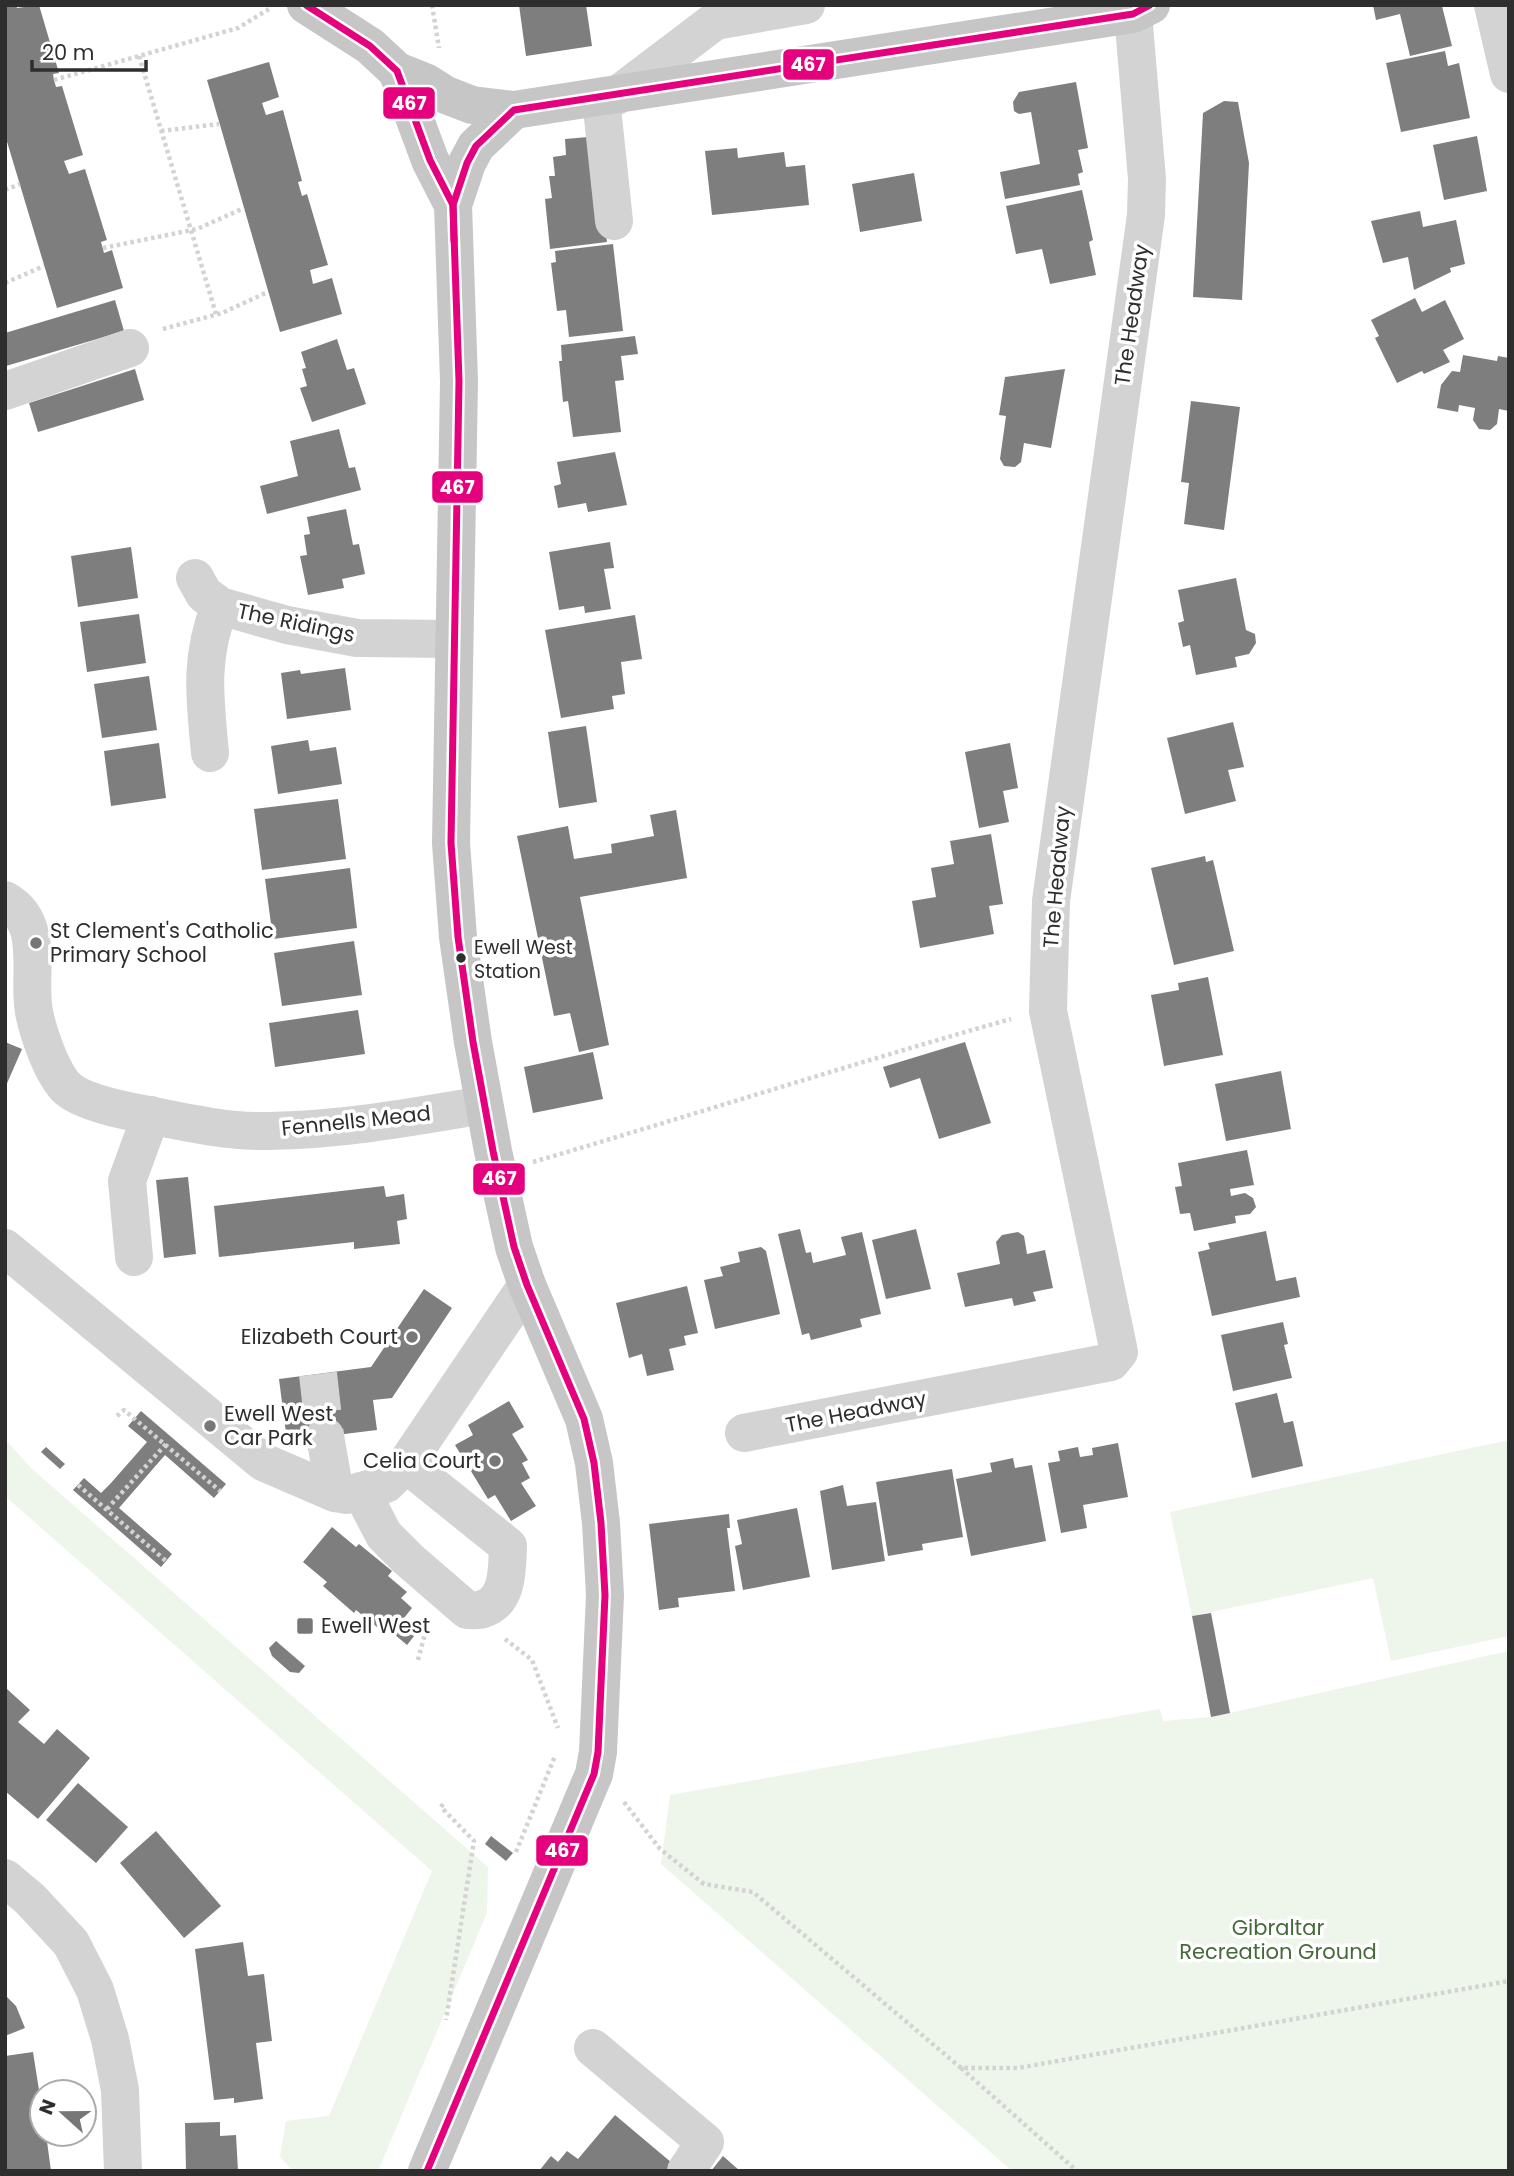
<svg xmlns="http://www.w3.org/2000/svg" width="1514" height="2176" font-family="Poppins,sans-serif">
  <rect width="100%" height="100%" fill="#fff"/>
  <g fill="#eef5eb">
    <path d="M5,1439L31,1468L488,1867L487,1913L378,2171H293L280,2157L286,2121L329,2116L432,1871L5,1496Z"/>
    <path d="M1509,1440V1636L1391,1661L1373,1578L1192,1616L1170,1512Z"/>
    <path d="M1509,1651V2171H1012L661,1864L670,1795L1160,1709L1163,1721L1211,1717Z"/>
  </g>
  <g fill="#7e7e7e">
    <path d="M5,5H16L17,8L39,5L59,73L53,74L54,80L56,87L62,86L83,155L64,161L69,174L85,169L107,240L101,242L104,253L112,250L123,288L57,308L5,135Z"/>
    <path d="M519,5H586L592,46L526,56Z"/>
    <path d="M1373,5L1442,6L1452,46L1410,56L1400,14L1376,20Z"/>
    <path d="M1445,51L1448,66L1459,63L1470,118L1401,132L1386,63Z"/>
    <path d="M269,62L279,97L262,103L266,115L283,110L302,181L298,182L302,196L307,194L328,265L310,270L313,284L332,278L342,314L280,332L207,80Z"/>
    <path d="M1076,82L1088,148L1078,150L1083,172L1078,174L1080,185L1005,199L1000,172L1040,164L1031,112L1019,114L1014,111L1013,102L1019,92Z"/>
    <path d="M1224,101L1238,102L1249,163L1242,300L1193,297L1203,113Z"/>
    <path d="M1477,136L1487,191L1444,200L1433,145Z"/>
    <path d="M588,137L601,188L607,242L550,249L545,199L552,198L549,176H555L553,157L566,155L565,139Z"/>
    <path d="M737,148L738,158L784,152L786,167L805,165L809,205L712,215L705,151Z"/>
    <path d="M914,173L922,221L860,232L852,184Z"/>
    <path d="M1082,190L1093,240L1089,242L1096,275L1050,284L1042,249L1016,254L1006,206Z"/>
    <path d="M1420,211L1423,227L1456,220L1465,264L1450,268L1451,272L1414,290L1408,257L1383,263L1371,221Z"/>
    <path d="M613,244L623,331L569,337L566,310L557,311L551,263L556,262L555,251Z"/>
    <path d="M1415,298L1422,312L1445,300L1464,339L1443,350L1450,362L1424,374L1422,371L1397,383L1375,338L1379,336L1371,320Z"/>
    <path d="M115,300L124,331L6,366L5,333Z"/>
    <path d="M635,336L638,354L621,356L624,380L615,381L621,432L573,437L568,401L563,402L559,361H562L561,345Z"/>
    <path d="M337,339L347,370L354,368L366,404L312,422L300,388L307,386L302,369L306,368L301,352Z"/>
    <path d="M1463,355L1497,361L1498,356L1509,358V411L1499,409L1497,424L1490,430L1479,429L1473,420L1475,408L1459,405L1458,412L1437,408L1441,385L1452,371L1460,372Z"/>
    <path d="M135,369L144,400L38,432L29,403Z"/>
    <path d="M1065,369L1051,448L1024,443L1021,462L1015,467L1004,466L1000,459L1006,416L999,415L1005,377Z"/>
    <path d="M1191,401L1240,407L1224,530L1184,524L1189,483L1181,482Z"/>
    <path d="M339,429L349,468L355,467L361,490L267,514L260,486L298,476L290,441Z"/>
    <path d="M615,452L627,505L588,512L586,503L558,508L554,486L561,484L557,462Z"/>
    <path d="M346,509L353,545L359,544L365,574L342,579L344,588L308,595L300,556L307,555L304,535L310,534L307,517Z"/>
    <path d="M610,542L614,568L604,569L611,609L585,613L584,606L559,610L549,552Z"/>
    <path d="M131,547L138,598L78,607L71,556Z"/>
    <path d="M1236,578L1246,630L1255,634L1256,643L1249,654L1235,657L1237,667L1196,675L1190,645L1183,647L1178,623L1184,621L1178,590Z"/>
    <path d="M139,614L146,663L87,672L80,622Z"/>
    <path d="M635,615L642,659L621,662L625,694L612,696L614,709L561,718L545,630Z"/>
    <path d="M345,668L351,710L287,719L281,673L300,670L301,674Z"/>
    <path d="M149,676L157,730L102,738L94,684Z"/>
    <path d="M1233,722L1244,767L1228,770L1236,801L1185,814L1167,738Z"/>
    <path d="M586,726L597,802L559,808L548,732Z"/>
    <path d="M308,740L310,751L336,747L342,784L278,794L271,746Z"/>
    <path d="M159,743L166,798L111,806L104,751Z"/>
    <path d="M1010,743L1018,788L1003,791L1009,822L979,828L965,752Z"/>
    <path d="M338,799L346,859L262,870L254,809Z"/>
    <path d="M676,810L687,878L580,897L609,1045L579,1052L570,1013L554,1016L517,836L568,826L574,859L612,853L611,844L654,836L650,815Z"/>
    <path d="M991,834L1003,904L989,906L994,934L920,948L912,901L936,897L931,868L954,864L950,841Z"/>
    <path d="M1205,856L1206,862L1213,860L1234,951L1174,965L1151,868Z"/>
    <path d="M350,868L357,928L273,939L265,879Z"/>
    <path d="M354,941L362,995L282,1006L274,953Z"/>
    <path d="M1208,977L1223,1055L1164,1066L1151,995L1179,990L1178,983Z"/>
    <path d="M358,1010L365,1054L275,1067L269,1023Z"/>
    <path d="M5,1042L22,1049L5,1088Z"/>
    <path d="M965,1042L991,1123L939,1139L920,1078L890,1088L883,1067Z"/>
    <path d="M593,1052L603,1099L533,1113L524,1067Z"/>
    <path d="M1281,1071L1291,1129L1226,1141L1215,1084Z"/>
    <path d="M1247,1150L1254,1185L1230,1189L1231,1196L1245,1193L1253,1198L1256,1207L1250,1214L1235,1216L1236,1223L1194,1231L1190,1213L1180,1214L1175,1187L1182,1186L1178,1163Z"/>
    <path d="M188,1177L196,1254L164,1258L156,1180Z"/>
    <path d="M384,1186L386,1197L404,1194L407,1219L397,1221L400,1244L354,1249V1242L219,1257L214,1206Z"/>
    <path d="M800,1229L806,1253L811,1252L813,1263L846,1255L841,1237L862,1232L881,1314L860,1319L862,1327L811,1340L809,1333L802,1335L778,1234Z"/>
    <path d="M916,1229L931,1289L886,1299L872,1240Z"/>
    <path d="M1266,1231L1276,1281L1296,1277L1300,1297L1212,1316L1198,1252L1210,1249L1208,1243Z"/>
    <path d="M1018,1232L1024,1236L1027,1254L1045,1250L1053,1288L1033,1292L1036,1301L1014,1306L1012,1298L965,1307L957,1273L1000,1264L996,1242L1002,1235Z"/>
    <path d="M761,1247L766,1251L780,1314L715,1329L704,1280L723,1276L720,1267L740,1262L738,1252Z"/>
    <path d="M687,1286L698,1333L684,1336L686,1345L669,1349L674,1370L647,1376L642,1354L629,1358L616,1303Z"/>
    <path d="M424,1289L452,1308L392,1398L373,1400L377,1430L287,1441L279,1379L371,1367Z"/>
    <path d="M1283,1322L1288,1344L1284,1345L1292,1378L1233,1391L1221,1335Z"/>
    <path d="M1277,1393L1284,1423L1293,1421L1303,1466L1252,1478L1235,1403Z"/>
    <path d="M509,1401L524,1427L512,1434L528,1460L522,1463L530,1478L521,1483L536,1506L511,1521L495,1495L488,1499L455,1445L473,1435L468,1425Z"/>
    <path d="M141,1411L226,1484L214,1498L165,1455L119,1508L172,1554L161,1567L73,1490L84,1478L101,1493L111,1483L147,1442L128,1426Z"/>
    <path d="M1118,1443L1128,1497L1083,1505L1087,1528L1061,1533L1048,1463L1060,1461L1058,1451L1078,1447L1080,1457L1093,1455L1092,1448Z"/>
    <path d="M46,1447L65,1464L60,1469L41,1452Z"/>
    <path d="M1013,1458L1015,1468L1032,1465L1046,1541L971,1556L956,1479L992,1472L990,1463Z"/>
    <path d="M952,1469L963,1537L922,1544L923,1550L888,1556L876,1482Z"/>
    <path d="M843,1485L847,1506L876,1502L885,1561L832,1570L820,1491Z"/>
    <path d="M797,1508L810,1577L743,1590L735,1546L742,1544L737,1520Z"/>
    <path d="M729,1514L730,1528H727L735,1591L678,1598L679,1607L659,1610L649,1524Z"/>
    <path d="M332,1527L356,1547L359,1544L392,1571L388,1576L407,1592L401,1598L412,1608L404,1618L419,1630L407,1645L381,1623L377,1627L356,1610L354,1613L323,1586L327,1582L303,1562Z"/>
    <path d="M1211,1613L1230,1713L1211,1717L1192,1616Z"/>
    <path d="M276,1641L305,1666L299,1673L290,1672L272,1656L269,1648Z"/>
    <path d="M7,1689L30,1710L18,1722L44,1744L57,1729L90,1758L38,1819L5,1791Z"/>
    <path d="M78,1783L128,1827L96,1863L46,1820Z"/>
    <path d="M156,1831L221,1906L184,1938L120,1863Z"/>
    <path d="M491,1836L513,1853L506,1861L485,1844Z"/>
    <path d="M243,1942L248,1976L264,1974L272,2041L256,2043L263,2099L234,2103V2098L214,2100L195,1949Z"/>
    <path d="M5,1995L16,2006L25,2028L5,2036Z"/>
    <path d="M33,2052L42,2109V2134H46L51,2171H5V2056Z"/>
    <path d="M615,2115L672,2163L666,2171H539L551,2156L558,2162L567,2151L578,2159Z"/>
    <path d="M220,2122V2136L236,2135L238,2171H186L185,2123Z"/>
    <path d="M723,2156L740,2171H711Z"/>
  </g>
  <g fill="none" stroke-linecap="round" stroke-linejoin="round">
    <path stroke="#d5d5d5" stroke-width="38" stroke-dasharray="38 19" stroke-linecap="butt" d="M318,1374L325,1436"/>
    <g stroke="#d3d3d3" stroke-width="4.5" stroke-dasharray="3.5 3.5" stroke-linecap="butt">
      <path d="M432,5L439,48"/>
      <path d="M139,56L216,314"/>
      <path d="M54,80L238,28L269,9"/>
      <path d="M161,131L219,124"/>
      <path d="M5,190L20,184"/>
      <path d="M103,248L197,229L244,208"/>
      <path d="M5,283L44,266"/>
      <path d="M163,329L222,313L268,292"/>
      <path d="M533,1162C693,1115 851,1064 1011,1019"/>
      <path d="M117,1416L124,1410L220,1491"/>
      <path d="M78,1485L166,1561"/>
      <path d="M107,1509L166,1444"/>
      <path d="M505,1639L532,1660L558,1728"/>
      <path d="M418,1660L427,1626"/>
      <path d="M624,1802L660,1849L704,1884L753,1892L961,2068H1018L1509,1981"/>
      <path d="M443,1804L441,1807L474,1841L446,2020"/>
      <path d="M516,1852L555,1756"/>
      <path d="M961,2068L1077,2171"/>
    </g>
    <g stroke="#d3d3d3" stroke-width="38">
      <path d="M1493,5L1509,74"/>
      <path d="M616,96L715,21L806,5"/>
      <path d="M601,99L614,221"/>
      <path d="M5,391L130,348"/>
      <path d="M195,578L204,594L220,606L287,625L357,638L453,639"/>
      <path d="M210,753C205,699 199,658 220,606"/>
      <path d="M5,900C46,923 27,974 34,1012C38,1032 52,1075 68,1089C83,1102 122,1110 143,1114C184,1122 226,1132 268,1131C341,1130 413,1117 484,1105"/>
      <path d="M5,1248L263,1462L335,1493L347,1495L386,1484L406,1464L527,1285"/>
      <path d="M134,1257L127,1181L151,1115"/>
      <path d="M744,1433L1111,1362L1119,1352L1048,1011L1051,901L1146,215L1147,179L1133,14"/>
      <path d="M325,1436L335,1493"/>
      <path d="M361,1491L384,1535L408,1559L467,1610C471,1610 479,1611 483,1609C509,1601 507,1567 508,1546L406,1464"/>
      <path d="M5,1878L30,1899L71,1943L95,1990L110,2039L120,2090L123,2171"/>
      <path d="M593,2048L705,2142L686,2171"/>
    </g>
    <g stroke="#c6c6c6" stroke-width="38">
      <path d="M306,5L370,46L397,71L427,83L446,95L472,105L514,110L1133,14L1151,5"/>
      <path d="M397,71L430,160L453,205"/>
      <path d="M427,2171L594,1774L598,1752L605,1595L601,1523L594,1463L584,1419L527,1285L514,1247L493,1151L473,1042L458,937L451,843L459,381L453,205L467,163L476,146L514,110"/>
    </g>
    <defs>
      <g id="bus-1">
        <path d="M306,5L370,46L397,71L430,160L453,205L454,241"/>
        <path d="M427,2171L594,1774L598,1752L605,1595L601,1523L594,1463L584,1419L527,1285L514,1247L493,1151L473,1042L458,937L451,843L459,381L453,205L467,163L476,146L514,110L1133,14L1150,5"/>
      </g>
    </defs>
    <use href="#bus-1" stroke="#fff" stroke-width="12"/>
    <use href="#bus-1" stroke="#e5007d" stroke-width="7"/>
  </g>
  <g fill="#777" stroke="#fff" stroke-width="2.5">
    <circle cx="36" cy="943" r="7"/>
    <circle cx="412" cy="1337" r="7"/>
    <circle cx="210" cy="1426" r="7"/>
    <circle cx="495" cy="1461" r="7"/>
    <rect x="296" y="1617" width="18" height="18" rx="3.5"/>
  </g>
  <circle fill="#2e2e2e" stroke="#fff" stroke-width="2.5" cx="461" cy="958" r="6"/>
  <g text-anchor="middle" stroke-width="7" stroke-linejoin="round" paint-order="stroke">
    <g font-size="19" fill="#2e2e2e" stroke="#fff" text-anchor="start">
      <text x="474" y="954">Ewell West<tspan x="474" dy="24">Station</tspan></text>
    </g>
    <g font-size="21" fill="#2e2e2e" stroke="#fff">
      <text transform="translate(1132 315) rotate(-82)" y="7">The Headway</text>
      <text transform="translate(296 623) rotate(12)" y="7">The Ridings</text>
      <text transform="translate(1057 877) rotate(-85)" y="7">The Headway</text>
      <text transform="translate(356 1121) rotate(-6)" y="7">Fennells Mead</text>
      <text transform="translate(856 1412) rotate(-11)" y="7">The Headway</text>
    </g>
    <g font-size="21" fill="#2e2e2e" stroke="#fff" text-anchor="start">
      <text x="50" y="938">St Clement's Catholic<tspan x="50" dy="24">Primary School</tspan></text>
      <text x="398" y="1344" text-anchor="end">Elizabeth Court</text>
      <text x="224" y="1421">Ewell West<tspan x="224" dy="24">Car Park</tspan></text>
      <text x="481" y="1468" text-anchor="end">Celia Court</text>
      <text x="321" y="1633">Ewell West</text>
    </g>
    <g font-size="21" fill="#456b3a" stroke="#fff">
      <text x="1278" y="1935">Gibraltar<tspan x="1278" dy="24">Recreation Ground</tspan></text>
    </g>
  </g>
  <g stroke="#fff" stroke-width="2.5">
    <rect x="782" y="48" width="53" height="33" rx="7" fill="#e5007d"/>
    <rect x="382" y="86" width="54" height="34" rx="7" fill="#e5007d"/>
    <rect x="431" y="470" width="53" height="34" rx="7" fill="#e5007d"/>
    <rect x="472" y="1162" width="54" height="34" rx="7" fill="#e5007d"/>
    <rect x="535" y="1834" width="54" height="33" rx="7" fill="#e5007d"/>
  </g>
  <g font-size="19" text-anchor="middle" font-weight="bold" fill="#fff">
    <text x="808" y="71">467</text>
    <text x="409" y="110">467</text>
    <text x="457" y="494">467</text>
    <text x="499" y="1185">467</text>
    <text x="562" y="1857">467</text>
  </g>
  <rect width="1514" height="2176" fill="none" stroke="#2e2e2e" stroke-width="14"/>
  <g transform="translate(63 2113) rotate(291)"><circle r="33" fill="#ffffff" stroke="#ababab" stroke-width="2"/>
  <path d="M0-5L12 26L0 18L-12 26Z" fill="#777777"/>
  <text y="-10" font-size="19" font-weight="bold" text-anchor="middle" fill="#2e2e2e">N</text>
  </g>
  <path d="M32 60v10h114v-10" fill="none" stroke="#2e2e2e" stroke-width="3.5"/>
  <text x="42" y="60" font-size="21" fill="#2e2e2e" stroke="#ffffff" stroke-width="5" paint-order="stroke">20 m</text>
</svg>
